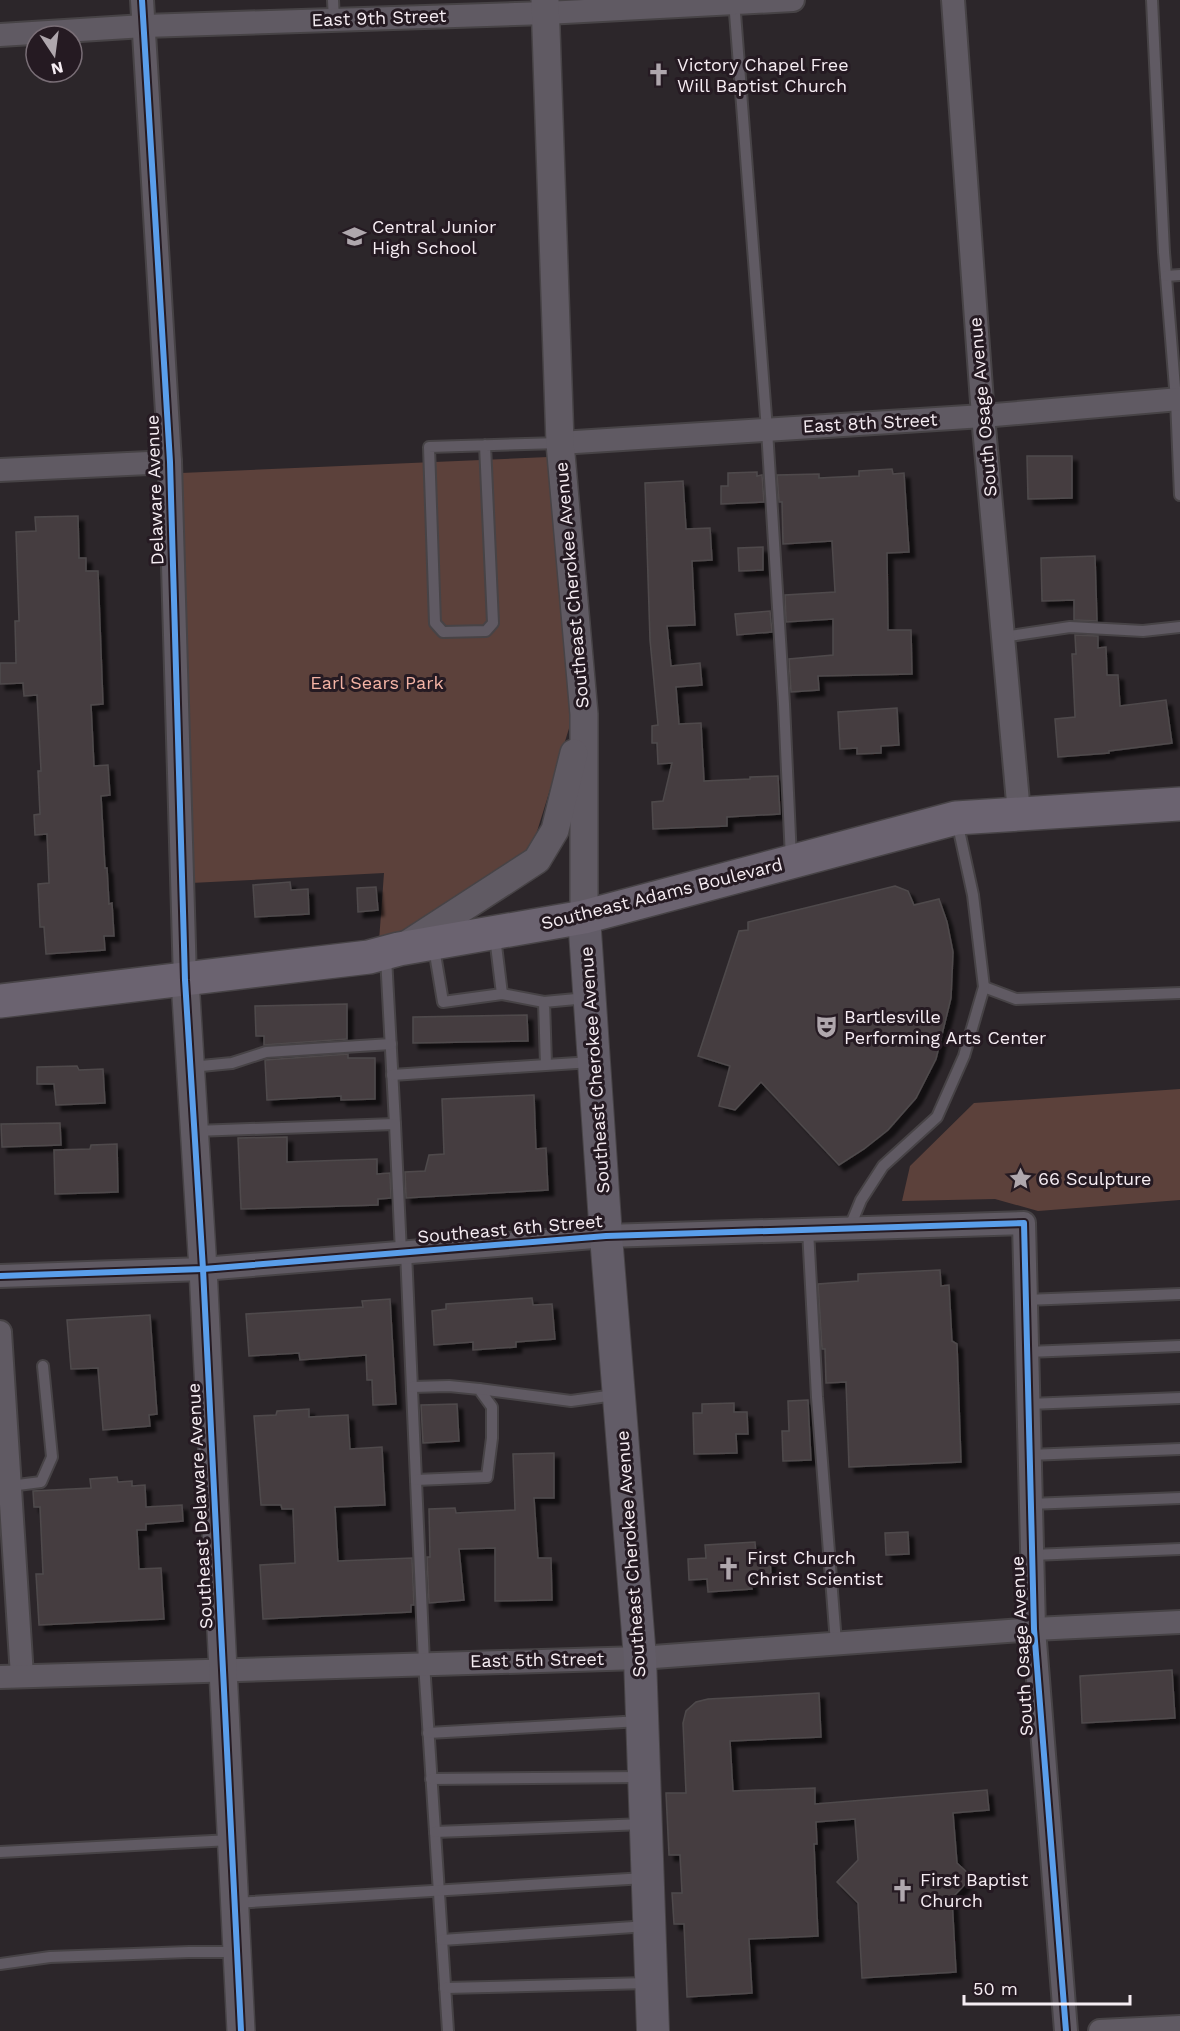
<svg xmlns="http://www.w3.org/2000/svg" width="1180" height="2031" font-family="'Work Sans',sans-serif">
  <defs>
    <filter id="shadow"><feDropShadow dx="5.5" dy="5.5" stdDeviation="1.5" flood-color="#0009"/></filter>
  </defs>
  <rect width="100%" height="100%" fill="#2c262a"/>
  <g fill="#5c413b">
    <path d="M548,457L571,722L530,854L403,936L379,941L384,873L191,883L181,473Z"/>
    <path d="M1180,1089V1200L1038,1211L995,1199L902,1201L910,1166L974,1103Z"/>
  </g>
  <g fill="#443e40" stroke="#4f4a4c" stroke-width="1.5" filter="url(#shadow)">
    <path d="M1027,456H1072V498L1028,499Z"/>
    <path d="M892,469L893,474L904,473L909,552L887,553L888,630H911L912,674L818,676L819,690L791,692L789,659L833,655V619L786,622L785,595L835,592L832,541L783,544L782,502H779L777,475L819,474V478L859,476V471Z"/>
    <path d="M757,472V476L762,475L764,502L721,504V486H728V473Z"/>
    <path d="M683,481L686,529L710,528L712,560L692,561L695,625L667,626L671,666L700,663L702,685L676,687L679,724L701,723L704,781L750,779V777L778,776L780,814L727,817V826L653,829L652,802L663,801L672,763L658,764L657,743H652V726L658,725L650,640L645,483Z"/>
    <path d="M78,516L79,558H86V571H98L103,704L91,705L94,766L108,765L110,795L101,796L105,868H107L109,904L112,903L114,936H104L105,950L46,954L44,927H40L38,884L49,883L47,834L35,835L34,815L40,814L38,771H41L37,695L24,696L23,683L0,684V663H16L15,621H19L16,532L36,531L35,517Z"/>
    <path d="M763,547V570L739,571L738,548Z"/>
    <path d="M1095,556L1097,621L1074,620V600L1042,601L1041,558Z"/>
    <path d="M770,611L772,632L737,635L735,614Z"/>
    <path d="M1075,635L1098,636V648L1106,647L1107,675H1118L1120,706L1166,700L1172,743L1109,751V753L1058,757L1055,719L1075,717L1072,654H1076Z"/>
    <path d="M897,708L899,745L881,746V753L857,754V748L840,749L838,712Z"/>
    <path d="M290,882L291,890L308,889L309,914L255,917L253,885Z"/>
    <path d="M895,886L908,891L914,905L939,899L947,922L953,952L951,998L936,1059L916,1098L888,1130L864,1149L839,1165L761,1082L735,1110L719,1106L730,1066L698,1056L739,931L748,930V922Z"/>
    <path d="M376,887L378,910L358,912L357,888Z"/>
    <path d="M347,1004V1039L264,1045V1036H256L255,1006Z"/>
    <path d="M527,1015L528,1041L413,1043V1017Z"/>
    <path d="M348,1054V1058H375V1099L341,1100V1096L267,1100L265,1060Z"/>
    <path d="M77,1066L79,1070L103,1069L105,1103L56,1105L54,1084H37V1067Z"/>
    <path d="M534,1095L536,1149L546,1148L548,1190L406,1198L405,1172L425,1171L429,1155L444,1154L442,1099Z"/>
    <path d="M60,1123L61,1145L2,1147L1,1124Z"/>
    <path d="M287,1137V1162L377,1159V1174L390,1173L391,1198L378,1199V1205L241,1209L238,1138Z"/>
    <path d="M117,1144L118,1192L55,1194L54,1150L90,1149L91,1145Z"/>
    <path d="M940,1270L941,1286L949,1285L952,1341L957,1344L961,1462L849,1467L846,1382L826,1383L825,1349H822L818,1284L858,1281V1274Z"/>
    <path d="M532,1298L533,1305L552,1304L555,1339L516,1342V1347L473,1350V1342L434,1345L432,1311L446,1309V1304Z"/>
    <path d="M390,1299L396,1404L373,1405L372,1380H367L366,1355L300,1360L299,1353L249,1356L246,1314L363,1307L362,1301Z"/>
    <path d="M150,1315L157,1414L149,1415L150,1426L103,1430L98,1368L71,1369L67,1320Z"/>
    <path d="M808,1400L811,1460L783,1461L782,1431H789L788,1401Z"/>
    <path d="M734,1403V1412H747L748,1434H736L737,1453L694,1454L693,1413H702V1404Z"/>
    <path d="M457,1404L459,1441L423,1443L421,1405Z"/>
    <path d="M309,1409V1417L348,1415L350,1449L382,1447L385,1505L335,1507L338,1561L412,1558L414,1605H411V1612L263,1619L260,1565L295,1563L293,1509H282L281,1505H261L254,1416L276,1415L277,1411Z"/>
    <path d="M554,1453V1498H534L538,1558H551L552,1600L495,1601V1548L459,1549L464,1600L429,1603L427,1557H430L429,1509L455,1508L456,1513L515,1510L513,1454Z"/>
    <path d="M117,1477L118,1482L132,1481V1486L145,1485L146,1507L182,1505L183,1521L146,1524V1530H137L139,1569L161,1568L164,1619L39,1625L36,1574H43L40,1507H34L33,1491L91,1488L90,1479Z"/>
    <path d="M908,1532L909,1554L886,1555L885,1533Z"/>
    <path d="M755,1542L756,1555L770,1554L771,1577L751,1578L752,1589L708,1592L707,1579L689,1580L688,1559L706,1558L705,1545Z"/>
    <path d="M1172,1670L1175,1718L1082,1723L1080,1676Z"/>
    <path d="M819,1693L821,1737L730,1741L733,1791L815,1788V1804L987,1790L989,1810L953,1813L957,1863L972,1877L952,1898L956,1972L862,1978L858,1903L837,1882L858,1860L855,1819L816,1822L817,1844H814L818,1936L749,1939L752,1993L687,1997L684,1924H674L672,1893H682L680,1855H669L666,1793H686L683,1723L686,1711L696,1702L708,1699Z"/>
  </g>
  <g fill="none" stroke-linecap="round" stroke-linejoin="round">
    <defs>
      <g id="service">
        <path d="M333,0L334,20"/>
        <path d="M734,0L767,430L784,704L791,859"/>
        <path d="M1152,0L1164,252L1176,400L1180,495"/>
        <path d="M1166,276L1180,275"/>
        <path d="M485,445L493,623L486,631L443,632L435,623L429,447L560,443"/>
        <path d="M1003,637L1070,627L1143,631L1180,627"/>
        <path d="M495,937L502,994"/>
        <path d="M434,948L443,1002L502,994L544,1002"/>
        <path d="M386,957L395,1124"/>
        <path d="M984,987L1016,999L1180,993"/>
        <path d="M546,1064L544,1002L587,998"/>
        <path d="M191,1067L232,1063L266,1052L391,1044"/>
        <path d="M392,1075L592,1062"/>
        <path d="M195,1131L395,1124L401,1253"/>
        <path d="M849,1229L861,1200L883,1166L937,1117L964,1056L984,987L973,895L957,821"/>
        <path d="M808,1230L817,1397L836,1643"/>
        <path d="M406,1252L424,1663L448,2031"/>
        <path d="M1025,1300L1180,1294"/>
        <path d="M1027,1352L1180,1346"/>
        <path d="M412,1387L449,1386L479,1389L492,1407V1438L487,1477L416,1480"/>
        <path d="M479,1389L571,1401L615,1395"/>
        <path d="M1028,1404L1180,1398"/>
        <path d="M1029,1455L1180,1449"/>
        <path d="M10,1486L41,1482L52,1457L43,1366"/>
        <path d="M1030,1504L1180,1498"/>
        <path d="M1032,1555L1180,1549"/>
        <path d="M428,1733L641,1721"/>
        <path d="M431,1779L641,1777"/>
        <path d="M435,1832L644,1824"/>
        <path d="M0,1852L231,1840"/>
        <path d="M235,1903L645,1878"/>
        <path d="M442,1940L648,1926"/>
        <path d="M0,1964L50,1957L189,1952H237"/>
        <path d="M445,1988L648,1983"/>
      </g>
      <g id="minor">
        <path d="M142,0L170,462L185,980"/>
        <path d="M953,0L983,416L1019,813"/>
        <path d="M0,35L144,26L546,13L793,0"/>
        <path d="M560,443L983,416L1180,399"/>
        <path d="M0,470L170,462"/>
        <path d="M0,1276L203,1269L606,1236L1024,1223L1034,1629L1066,2031"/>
        <path d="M0,1332L22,1676"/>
        <path d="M0,1677L640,1658L1034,1629L1180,1622"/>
        <path d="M1100,2031L1180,2027"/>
      </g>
      <g id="tertiary">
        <path d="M545,0L560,443L584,714V917"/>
        <path d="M406,945L537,860L555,830L574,753"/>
        <path d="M185,980L203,1269L241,2031"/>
      </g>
      <path id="secondary" d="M584,917L606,1236L640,1658L653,2031"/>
      <path id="primary" d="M0,1001L369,957L399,949L584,917L956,818L1180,804"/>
    </defs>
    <use href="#service" stroke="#474346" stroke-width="14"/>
    <use href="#minor" stroke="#474346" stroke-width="26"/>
    <use href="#tertiary" stroke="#474346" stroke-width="30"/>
    <use href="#secondary" stroke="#474346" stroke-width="34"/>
    <use href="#primary" stroke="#474346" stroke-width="36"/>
    <use href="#service" stroke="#605a63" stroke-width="10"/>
    <use href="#minor" stroke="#605a63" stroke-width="22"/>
    <use href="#tertiary" stroke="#605a63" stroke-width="27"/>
    <use href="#secondary" stroke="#625c67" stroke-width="32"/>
    <use href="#primary" stroke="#6b6370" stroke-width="33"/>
    <defs>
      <g id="cycleway">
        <path d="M142,0L170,462L185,980L203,1269L241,2031"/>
        <path d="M0,1276L203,1269L606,1236L1024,1223L1034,1629L1066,2031"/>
      </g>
    </defs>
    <use href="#cycleway" stroke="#251a22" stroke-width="10"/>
    <use href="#cycleway" stroke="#5a9eea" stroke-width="6"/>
  </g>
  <defs>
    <symbol id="church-bare" viewBox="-9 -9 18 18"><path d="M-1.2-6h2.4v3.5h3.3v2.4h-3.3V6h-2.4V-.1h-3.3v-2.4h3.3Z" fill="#afa7ad" stroke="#251a22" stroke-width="2.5" paint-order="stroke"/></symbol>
    <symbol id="school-bare" viewBox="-9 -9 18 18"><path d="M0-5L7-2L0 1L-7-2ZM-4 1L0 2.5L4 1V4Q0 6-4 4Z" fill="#afa7ad" stroke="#251a22" stroke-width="2.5" paint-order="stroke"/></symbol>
    <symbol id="theatre-bare" viewBox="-9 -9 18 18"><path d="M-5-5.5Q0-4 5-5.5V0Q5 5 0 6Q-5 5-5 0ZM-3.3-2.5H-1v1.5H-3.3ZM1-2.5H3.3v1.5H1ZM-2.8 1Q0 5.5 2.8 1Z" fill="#afa7ad" stroke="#251a22" stroke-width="2.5" paint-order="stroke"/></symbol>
    <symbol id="sight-bare" viewBox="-9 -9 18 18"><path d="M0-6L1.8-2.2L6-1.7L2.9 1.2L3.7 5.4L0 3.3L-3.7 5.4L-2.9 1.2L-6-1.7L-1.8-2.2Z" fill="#afa7ad" stroke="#251a22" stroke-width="2.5" paint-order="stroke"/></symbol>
  </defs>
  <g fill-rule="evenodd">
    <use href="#church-bare" x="642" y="58" width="33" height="33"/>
    <use href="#school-bare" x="338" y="220" width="33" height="33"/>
    <use href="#theatre-bare" x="810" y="1010" width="33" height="33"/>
    <use href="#sight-bare" x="1004" y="1162" width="33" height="33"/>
    <use href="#church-bare" x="712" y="1552" width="33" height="33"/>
    <use href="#church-bare" x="886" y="1874" width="33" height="33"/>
  </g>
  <g text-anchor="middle" stroke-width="6" stroke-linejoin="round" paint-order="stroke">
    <g font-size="18" fill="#f6edf3" stroke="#251a22">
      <text transform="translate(379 18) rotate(-2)" y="6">East 9th Street</text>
      <text transform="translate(983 407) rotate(-95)" y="6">South Osage Avenue</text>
      <text transform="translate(870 423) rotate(-3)" y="6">East 8th Street</text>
      <text transform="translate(155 490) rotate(-92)" y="6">Delaware Avenue</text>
      <text transform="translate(572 585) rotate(-95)" y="6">Southeast Cherokee Avenue</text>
      <text transform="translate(662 894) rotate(-14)" y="6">Southeast Adams Boulevard</text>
      <text transform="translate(595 1070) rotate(-94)" y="6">Southeast Cherokee Avenue</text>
      <text transform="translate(510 1229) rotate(-5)" y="6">Southeast 6th Street</text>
      <text transform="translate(200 1506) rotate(-93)" y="6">Southeast Delaware Avenue</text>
      <text transform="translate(631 1554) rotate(-94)" y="6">Southeast Cherokee Avenue</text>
      <text transform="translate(1022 1646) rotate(-93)" y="6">South Osage Avenue</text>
      <text transform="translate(537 1660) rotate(-1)" y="6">East 5th Street</text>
    </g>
    <g font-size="18" fill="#f6edf3" stroke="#251a22" text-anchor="start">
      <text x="677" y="71">Victory Chapel Free<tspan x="677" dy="21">Will Baptist Church</tspan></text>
      <text x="372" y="233">Central Junior<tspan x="372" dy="21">High School</tspan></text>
      <text x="844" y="1023">Bartlesville<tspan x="844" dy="21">Performing Arts Center</tspan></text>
      <text x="1038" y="1185">66 Sculpture</text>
      <text x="747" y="1564">First Church<tspan x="747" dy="21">Christ Scientist</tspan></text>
      <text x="920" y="1886">First Baptist<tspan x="920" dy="21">Church</tspan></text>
    </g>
    <g font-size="18" fill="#f3b3a5" stroke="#251a22">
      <text x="377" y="689">Earl Sears Park</text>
    </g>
  </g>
  <g transform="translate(54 54) rotate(167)"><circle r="28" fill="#251a22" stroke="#796e76" stroke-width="1.5"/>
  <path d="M0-4.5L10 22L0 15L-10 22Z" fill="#afa7ad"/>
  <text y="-9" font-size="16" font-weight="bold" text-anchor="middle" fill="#f6edf3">N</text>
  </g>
  <path d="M964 1995v9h166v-9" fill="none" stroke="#f6edf3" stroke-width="3"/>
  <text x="973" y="1995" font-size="18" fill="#f6edf3" stroke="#251a22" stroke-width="4.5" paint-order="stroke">50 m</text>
</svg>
